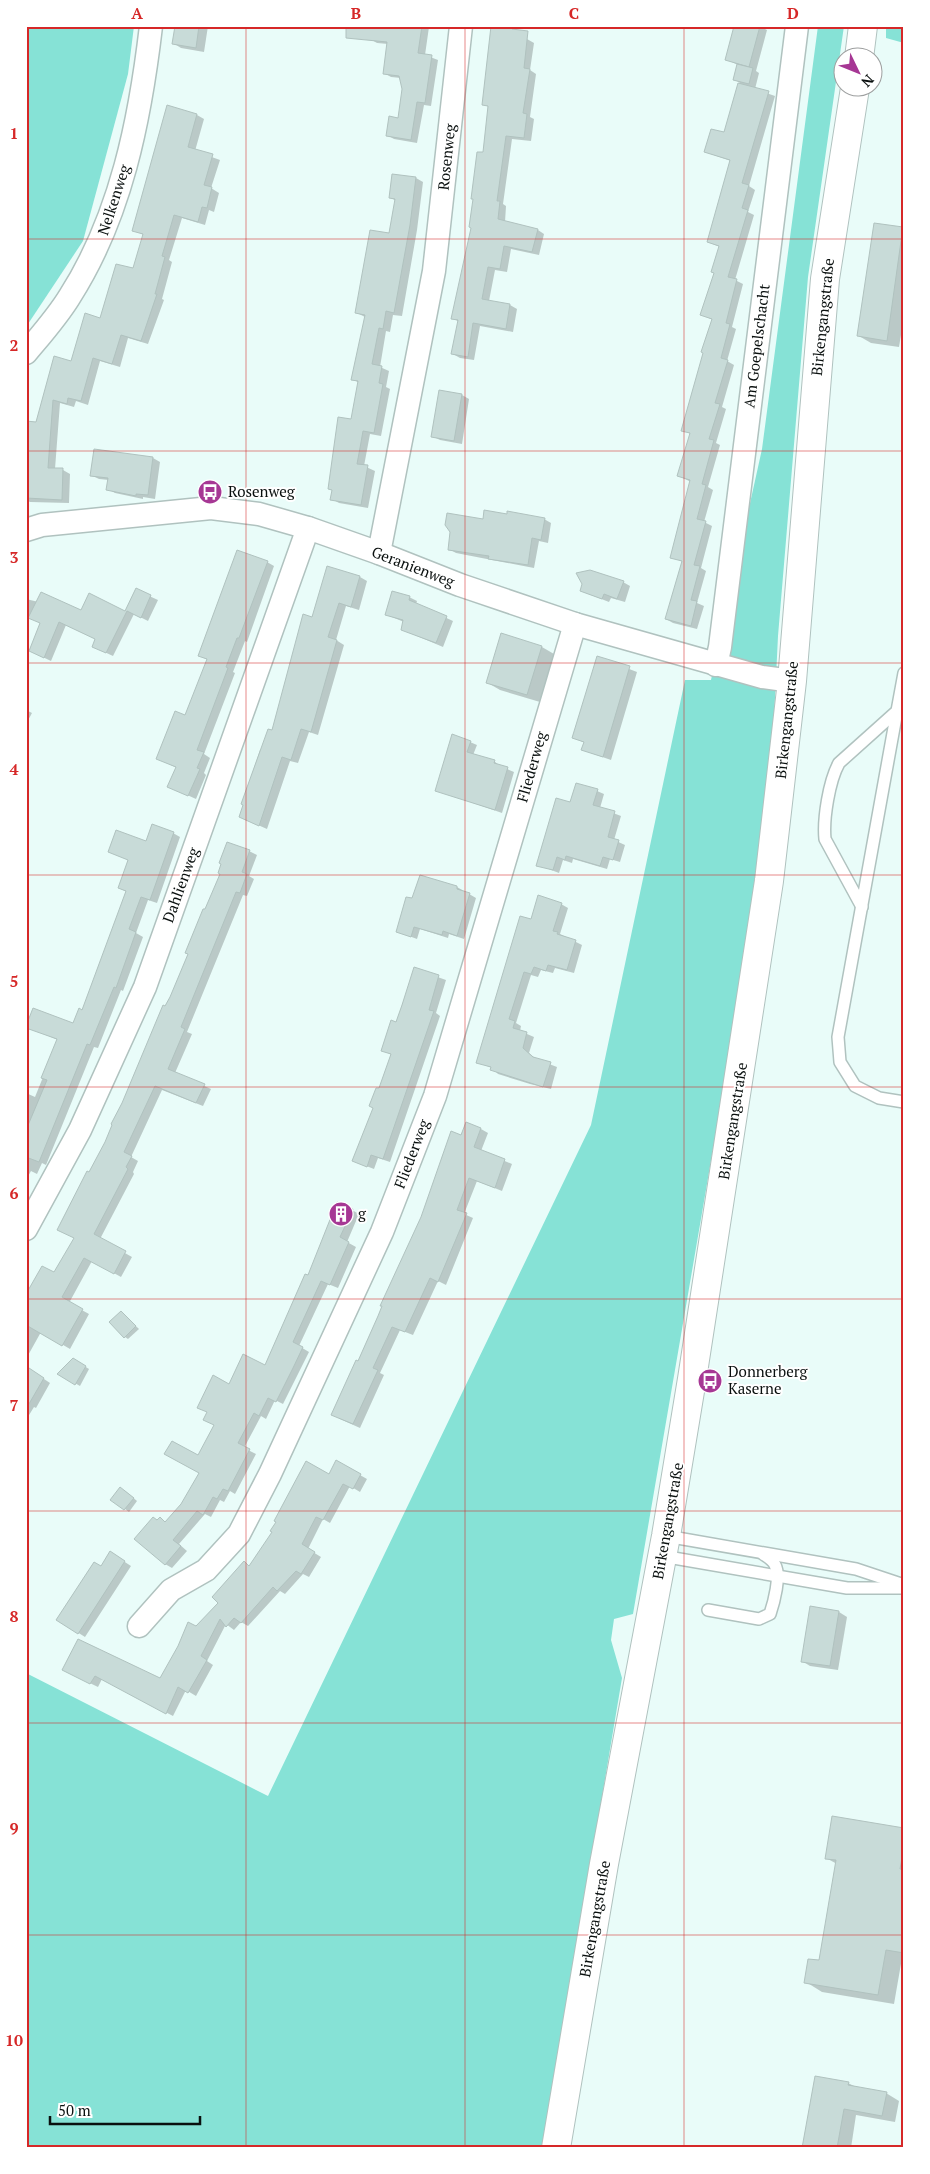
<svg xmlns="http://www.w3.org/2000/svg" width="930" height="2174" font-family="'PT Serif',serif">
  <rect width="100%" height="100%" fill="#e9fcf9"/>
  <g fill="#86e2d6">
    <path d="M29,26H134L128,74L83,241L26,327V38Z"/>
    <path d="M818,26H844L808,277L778,636L773,739L740,992L633,1614L614,1619L611,1640L622,1678L543,2148H26V1673L268,1796L591,1125L685,680H711L762,449Z"/>
    <path d="M886,26H904V43L886,38Z"/>
  </g>
  <g fill="#0003">
    <path d="M176,26H208L204,52L181,48L173,43Z"/>
    <path d="M372,26L429,27L425,55L438,60L431,106L424,105L417,143L394,139L387,135L399,119L403,88L401,78L391,77L384,73L388,44L377,43L370,39Z"/>
    <path d="M759,26L767,30L756,71L759,73L755,89L775,96L749,186L755,190L748,212L754,215L735,280L743,284L732,327L736,329L727,361L734,365L722,407L726,409L716,443L720,445L708,487L713,490L704,522L712,526L701,568L706,571L697,603L704,606L697,629L673,623L666,619L683,562L672,557L691,482L679,476L691,434L683,430L713,320L702,315L715,273L720,247L708,242L731,161L705,152L724,134L740,83L734,79L738,65L726,59Z"/>
    <path d="M527,39L534,43L530,70L536,74L530,117L534,119L531,141L512,139L503,204L506,206L505,222L538,230L544,234L539,255L511,249L507,272L495,270L489,301L510,305L517,309L513,332L480,326L474,360L460,358L453,354L459,322L453,318L472,227L484,154L489,107L484,104Z"/>
    <path d="M168,107L197,115L204,119L195,151L220,160L211,188L219,193L214,212L209,210L205,225L182,218L169,260L172,262L162,299L164,300L148,344L128,338L120,367L100,361L88,405L76,401L74,407L60,403L55,469L63,470L70,474L69,503L30,502L26,500V422L37,423L72,362L134,270L144,235L133,230Z"/>
    <path d="M416,178L423,182L417,230L402,316L393,315L390,332L386,331L380,367L389,371L386,387L390,389L381,436L370,434L364,466L375,471L368,508L339,503L332,499L333,491L329,488L352,421L359,383L353,379L365,317L357,313L390,235L396,201L390,197Z"/>
    <path d="M875,225L904,229V317L899,347L871,343L859,336Z"/>
    <path d="M462,395L469,399L462,444L440,440L432,436Z"/>
    <path d="M153,458L160,462L155,499L143,497V499L115,493L108,489L109,480L99,479L91,475Z"/>
    <path d="M544,519L551,523L548,543L539,541L534,568L456,553L449,549L484,521Z"/>
    <path d="M267,562L274,566L247,642L245,641L233,672L235,673L204,754L210,758L204,773L206,775L196,799L176,790L177,768L158,759L186,717L208,660L200,656Z"/>
    <path d="M360,577L367,581L359,610L346,606L336,640L344,645L318,735L309,732L298,763L290,761L267,829L240,817L244,805L242,804L260,750L262,751L273,731L313,618Z"/>
    <path d="M623,582L630,586L625,602L611,598L609,602L581,591Z"/>
    <path d="M136,590L158,600L148,621L134,614L113,656L100,650L96,639L66,625L51,661L30,651L42,623L26,616V599L81,612H125Z"/>
    <path d="M409,597L417,601L416,604L453,621L443,647L410,633L403,629L404,622L387,615Z"/>
    <path d="M542,647L554,654L540,702L500,690L488,683Z"/>
    <path d="M598,657L637,672L611,760L582,750L585,743L574,738Z"/>
    <path d="M26,710L32,713L26,724Z"/>
    <path d="M470,742L477,745L473,755L494,761L500,766L514,772L502,813L436,790Z"/>
    <path d="M597,791L604,794L600,808L621,816L614,840L625,845L620,862L610,859L607,869L573,859L572,863L563,860L559,873L538,865L571,803Z"/>
    <path d="M173,833L180,837L157,903L148,900L136,933L143,937L123,991L121,990L98,1048L94,1047L46,1165L42,1163L37,1174L31,1171L26,1180V1093L35,1097L58,1040L27,1027L74,1025L83,1011L127,892L119,888L129,860L109,852L147,843Z"/>
    <path d="M249,851L257,855L249,876L254,879L247,896L243,895L187,1032L192,1034L175,1073L211,1089L203,1106L162,1090L131,1157L138,1161L133,1172L134,1174L100,1239L132,1257L121,1277L92,1261L69,1303L89,1314L70,1349L41,1332L26,1359V1297L55,1274L75,1238L90,1173L106,1143L171,997L206,911Z"/>
    <path d="M457,887L476,898L464,939L449,934L448,938L420,929L417,939L398,932L413,900Z"/>
    <path d="M561,904L568,908L560,934L582,945L574,973L555,968L553,973L541,970L538,977L531,975L516,1023L521,1026L520,1031L534,1037L529,1053L536,1059L557,1067L551,1089L530,1084L498,1074L492,1068L477,1062L531,920Z"/>
    <path d="M415,969L446,980L436,1013L440,1016L390,1162L378,1158L374,1169L361,1164L379,1090L392,1055L382,1050L396,1023Z"/>
    <path d="M481,1129L488,1133L481,1151L512,1164L502,1191L477,1181L464,1214L473,1218L446,1285L438,1281L413,1335L400,1330L380,1373L384,1375L360,1428L340,1419L358,1362L461,1137Z"/>
    <path d="M352,1210L359,1214L347,1242L356,1247L338,1288L328,1284L299,1346L309,1352L283,1404L275,1400L266,1419L261,1416L244,1448L256,1454L235,1494L230,1491L224,1502L220,1500L211,1517L205,1514L179,1544L187,1551L172,1568L165,1564L158,1521L160,1519L167,1523L182,1504L201,1473L199,1457L215,1425L229,1386L266,1367L309,1277Z"/>
    <path d="M121,1312L139,1329L128,1339L125,1337Z"/>
    <path d="M73,1359L89,1369L80,1386L59,1374Z"/>
    <path d="M26,1367L50,1383L36,1408L34,1407L26,1420Z"/>
    <path d="M337,1462L367,1479L360,1492L350,1486L330,1523L323,1519L308,1549L321,1557L309,1577L303,1574L285,1594L280,1591L248,1626L241,1622L234,1630L226,1624L207,1661L213,1665L196,1696L186,1690L173,1716L102,1679L98,1687L71,1674L161,1680L197,1627L220,1603L244,1563L250,1566L329,1475Z"/>
    <path d="M124,1490L137,1501L129,1512L112,1499Z"/>
    <path d="M111,1553L131,1566L85,1637L58,1620L102,1568Z"/>
    <path d="M839,1612L847,1617L838,1670L810,1666L802,1661Z"/>
    <path d="M904,1720V1737L901,1736Z"/>
    <path d="M904,1830V1959L902,1958L894,2004L822,1992L806,1982L820,1962L837,1864L826,1858Z"/>
    <path d="M848,2083L858,2088L886,2093L899,2101L895,2122L856,2115L851,2148H803Z"/>
  </g>
  <g fill="#c8dbd8" stroke="#b0c2bf">
    <path d="M175,26H199L196,48L172,44Z"/>
    <path d="M346,26H422L418,53L432,55L425,103L417,102L411,140L386,136L389,116L398,118L402,89L399,76L383,74L387,42L346,38Z"/>
    <path d="M491,26H512V29L528,31L524,68L530,69L523,113L527,114L524,138L506,136L497,201H500L498,219L538,229L532,252L504,246L500,269L488,267L482,299L510,304L506,329L473,323L468,357L451,354L458,320L451,319L471,228L469,227L473,199H471L477,152H483L488,106L482,105Z"/>
    <path d="M734,26H760L749,67L725,60Z"/>
    <path d="M737,64L753,68L749,84L733,80Z"/>
    <path d="M738,83L769,91L742,183L749,185L742,208L748,210L728,277L737,279L726,323L730,324L721,358L728,360L715,403L720,404L709,439L714,440L702,484L706,485L697,519L706,521L694,565L700,566L691,600L697,601L691,626L665,619L682,561L670,558L690,480L677,476L690,433L681,431L703,353L701,352L712,319L700,315L714,273L711,272L719,246L707,242L730,160L704,152L711,129L724,132Z"/>
    <path d="M167,105L197,114L188,147L213,154L204,185L212,187L207,208L202,207L198,222L174,215L162,256L165,257L155,294H157L141,341L121,335L112,364L93,358L81,401L68,398L67,404L53,400L48,468H63L62,500L26,498V421L36,422L54,356L71,361L85,313L100,318L116,264L133,268L143,234L132,231Z"/>
    <path d="M392,174L416,177L410,225L394,313L386,311L383,329L379,328L372,364L382,366L379,383L383,384L374,433L363,431L360,448L357,464L368,465L361,505L330,500L332,490L328,489L338,417L351,419L358,381L351,380L365,315L355,313L370,230L389,233L395,199L389,198Z"/>
    <path d="M874,223L903,227L887,341L857,336Z"/>
    <path d="M439,390L462,394L454,441L431,437Z"/>
    <path d="M94,449L153,457L148,495L136,494V496L106,490L108,478L90,476Z"/>
    <path d="M484,510L507,514V511L545,518L541,540L532,538L528,565L488,559L489,556L448,550L450,532L445,525L447,513L483,519Z"/>
    <path d="M237,550L268,561L239,638H237L226,667L228,668L197,750L204,752L197,768L200,769L188,796L167,787L176,767L156,759L175,711L185,715L207,659L198,656Z"/>
    <path d="M327,566L360,576L351,607L339,603L328,637L337,640L311,732L301,729L291,760L282,757L259,826L239,817L243,805L241,804L268,729L272,730L303,614L312,617Z"/>
    <path d="M590,570L624,581L617,599L604,594L602,599L580,591L582,584L576,573Z"/>
    <path d="M136,588L151,595L141,618L127,611L106,653L92,647L95,639L59,622L44,658L29,651L40,623L28,618L41,592L81,610L89,593L125,611Z"/>
    <path d="M392,591L410,596L409,600L447,616L436,643L401,630L403,620L385,615Z"/>
    <path d="M501,633L542,646L527,695L486,683Z"/>
    <path d="M597,656L630,666L603,757L581,750L584,742L572,738Z"/>
    <path d="M452,734L471,741L467,752L495,760L494,763L508,767L495,810L435,791Z"/>
    <path d="M576,783L598,789L593,805L615,811L608,837L619,840L613,860L603,857L600,866L566,856L565,860L557,857L553,870L536,866L556,798L570,802Z"/>
    <path d="M152,824L174,832L150,900L141,897L129,929L136,932L116,988L114,987L90,1045L87,1044L39,1162L26,1157V1130L47,1080L41,1078L57,1039L26,1028V1026L33,1008L73,1023L79,1008L82,1010L126,891L118,888L128,860L108,852L116,830L146,841Z"/>
    <path d="M227,842L250,850L242,872L247,874L240,893L236,892L181,1027L185,1029L168,1069L205,1084L196,1103L155,1086L124,1152L132,1156L126,1167L128,1169L94,1234L126,1251L114,1274L84,1258L62,1297L83,1309L62,1346L26,1325V1294L42,1266L54,1272L74,1238L57,1230L87,1171L89,1172L105,1142L112,1125L111,1124L122,1103L163,1005L165,1006L170,997L188,954L185,953L203,909H205L220,874L218,873L221,864L219,863Z"/>
    <path d="M420,875L457,886V889L470,893L457,936L443,931L442,935L414,927L411,937L396,932L406,897L412,898Z"/>
    <path d="M538,895L562,903L553,931L558,932L557,934L576,940L567,970L548,965L546,971L534,967L531,974L524,972L509,1019L515,1021L513,1028L527,1032L523,1048L533,1057L551,1062L543,1087L490,1070L491,1067L476,1063L520,916L531,919Z"/>
    <path d="M414,967L439,975L429,1010L434,1011L383,1159L371,1155L367,1167L352,1161L373,1108L369,1106L376,1088H379L391,1054L381,1051L391,1020L396,1022L402,1005Z"/>
    <path d="M466,1122L481,1128L474,1147L505,1159L495,1188L469,1178L457,1210L467,1213L438,1282L430,1278L405,1332L392,1327L373,1368L378,1370L353,1424L331,1415L356,1360L358,1361L378,1316L382,1306H380L421,1217L451,1131L461,1135Z"/>
    <path d="M337,1202L353,1209L340,1237L349,1242L330,1285L321,1281L293,1342L303,1347L293,1368L276,1402L268,1398L259,1416L254,1413L238,1443L250,1449L228,1491L223,1489L217,1499L213,1497L203,1515L197,1511L173,1540L181,1546L165,1565L134,1539L153,1517L157,1520L160,1517L165,1522L181,1504L199,1473L164,1454L172,1441L198,1455L214,1425L203,1420L207,1412L197,1408L213,1375L229,1384L243,1354L265,1365L305,1274L308,1275Z"/>
    <path d="M121,1311L136,1326L124,1338L109,1322Z"/>
    <path d="M73,1358L86,1366L75,1385L57,1374Z"/>
    <path d="M26,1366L44,1378L26,1409Z"/>
    <path d="M336,1460L361,1474L353,1489L343,1484L323,1520L316,1517L302,1544L315,1552L301,1574L296,1571L277,1591L273,1587L241,1623L234,1618L226,1627L220,1619L201,1656L207,1660L188,1693L178,1687L166,1714L95,1676L90,1684L62,1670L78,1639L160,1678L178,1646L188,1622L196,1626L218,1603L212,1597L244,1561L249,1566L272,1532L270,1531L276,1522L274,1521L306,1461L329,1474Z"/>
    <path d="M120,1487L134,1498L124,1510L110,1500Z"/>
    <path d="M110,1551L125,1561L78,1634L56,1620L94,1562L101,1566Z"/>
    <path d="M810,1606L839,1611L830,1666L801,1662Z"/>
    <path d="M832,1816L904,1828V1847L900,1869L904,1870V1953L886,1950L878,1995L804,1983L808,1959L819,1960L836,1860L825,1859Z"/>
    <path d="M815,2076L849,2082L848,2085L887,2092L882,2116L844,2109L837,2148H802Z"/>
  </g>
  <g fill="none" stroke-linecap="round" stroke-linejoin="round">
    <defs>
      <g id="service">
        <path d="M904,712L897,711L838,1037L840,1062L855,1086L879,1098L904,1102"/>
        <path d="M862,907L825,839C823,819 829,781 839,763L897,711L904,673"/>
        <path d="M666,1536L856,1569L904,1585"/>
        <path d="M662,1556L847,1588H904"/>
        <path d="M708,1610L759,1619L770,1614C774,1602 781,1576 775,1565C773,1560 767,1557 763,1554"/>
      </g>
      <g id="minor">
        <path d="M26,353C41,335 58,316 70,296C121,216 140,120 151,26"/>
        <path d="M26,530L42,525L211,508L259,514L308,528L379,553L460,585L575,624L762,677L792,681"/>
        <path d="M379,553L434,271L461,26"/>
        <path d="M716,665L720,647L797,26"/>
        <path d="M26,1229L80,1130L145,987L308,528"/>
        <path d="M139,1626L171,1590L206,1570L239,1534L270,1474L382,1232L435,1096L575,624"/>
      </g>
      <g id="tertiary">
        <path d="M859,58L863,26"/>
        <path d="M556,2148L604,1864L666,1536L692,1379L769,881L792,681L825,279L855,88"/>
      </g>
    </defs>
    <use href="#service" stroke="#b0c2bf" stroke-width="14"/>
    <use href="#minor" stroke="#b0c2bf" stroke-width="25"/>
    <use href="#tertiary" stroke="#b0c2bf" stroke-width="30"/>
    <use href="#service" stroke="#fff" stroke-width="11"/>
    <use href="#minor" stroke="#fff" stroke-width="22"/>
    <use href="#tertiary" stroke="#fff" stroke-width="28"/>
  </g>
  <path fill="none" stroke="#d62828" stroke-width="1" stroke-opacity="0.55" d="M246,26V2148M465,26V2148M684,26V2148M26,239H904M26,451H904M26,663H904M26,875H904M26,1087H904M26,1299H904M26,1511H904M26,1723H904M26,1935H904"/>
  <defs>
    <symbol id="bus-disc" viewBox="-11 -11 22 22"><circle r="9.5" fill="#a63794" stroke="#fff"/><path d="M-5-6H5V4H4V6H2V4H-2V6H-4V4H-5ZM-3.5-4V0h7V-4ZM-3.5 1.2v1.5H-2V1.2ZM2 1.2v1.5H3.5V1.2Z" fill="#fff"/></symbol>
    <symbol id="building-disc" viewBox="-11 -11 22 22"><circle r="9.5" fill="#a63794" stroke="#fff"/><path d="M-4-6H4V6H1V3H-1V6H-4ZM-2.5-4.3h1.7v1.8h-1.7ZM.8-4.3h1.7v1.8H.8ZM-2.5-1h1.7V.8h-1.7ZM.8-1h1.7V.8H.8Z" fill="#fff"/></symbol>
  </defs>
  <g fill-rule="evenodd">
    <use href="#bus-disc" x="196" y="478" width="28" height="28"/>
    <use href="#building-disc" x="327" y="1200" width="28" height="28"/>
    <use href="#bus-disc" x="696" y="1367" width="28" height="28"/>
  </g>
  <g text-anchor="middle" stroke-width="4" stroke-linejoin="round" paint-order="stroke">
    <g font-size="15" fill="#0a100f" stroke="#fff">
      <text transform="translate(447 157) rotate(-84)" y="5">Rosenweg</text>
      <text transform="translate(114 200) rotate(-72)" y="5">Nelkenweg</text>
      <text transform="translate(823 317) rotate(-84)" y="5">Birkengangstraße</text>
      <text transform="translate(757 346) rotate(-83)" y="5">Am Goepelschacht</text>
      <text transform="translate(413 567) rotate(21)" y="5">Geranienweg</text>
      <text transform="translate(787 720) rotate(-84)" y="5">Birkengangstraße</text>
      <text transform="translate(532 767) rotate(-74)" y="5">Fliederweg</text>
      <text transform="translate(181 885) rotate(-70)" y="5">Dahlienweg</text>
      <text transform="translate(733 1121) rotate(-81)" y="5">Birkengangstraße</text>
      <text transform="translate(412 1154) rotate(-69)" y="5">Fliederweg</text>
      <text transform="translate(668 1521) rotate(-80)" y="5">Birkengangstraße</text>
      <text transform="translate(595 1919) rotate(-80)" y="5">Birkengangstraße</text>
    </g>
    <g font-size="15" fill="#0a100f" stroke="#fff" text-anchor="start">
      <text x="228" y="497">Rosenweg</text>
      <text x="358" y="1219">g</text>
      <text x="728" y="1377">Donnerberg<tspan x="728" dy="17">Kaserne</tspan></text>
    </g>
  </g>
  <rect width="930" height="2174" fill="none" stroke="#ffffff" stroke-width="55"/>
  <g transform="translate(858 72) rotate(133)"><circle r="24" fill="#ffffff" stroke="#9d9f9f"/>
  <path d="M0-4L9 19L0 12L-9 19Z" fill="#a63794"/>
  <text y="-8" font-size="14" font-weight="bold" text-anchor="middle" fill="#0a100f">N</text>
  </g>
  <path d="M50 2116v8h150v-8" fill="none" stroke="#0a100f" stroke-width="2.5"/>
  <text x="58" y="2116" font-size="15" fill="#0a100f" stroke="#ffffff" stroke-width="4" paint-order="stroke">50 m</text>
  <rect x="28" y="28" width="874" height="2118" fill="none" stroke="#d62828" stroke-width="2"/>
  <g font-size="16" text-anchor="middle" font-weight="bold" fill="#d62828">
    <text x="137" y="19">A</text>
    <text x="356" y="19">B</text>
    <text x="574" y="19">C</text>
    <text x="793" y="19">D</text>
    <text x="14" y="139">1</text>
    <text x="14" y="351">2</text>
    <text x="14" y="563">3</text>
    <text x="14" y="775">4</text>
    <text x="14" y="987">5</text>
    <text x="14" y="1199">6</text>
    <text x="14" y="1411">7</text>
    <text x="14" y="1622">8</text>
    <text x="14" y="1834">9</text>
    <text x="14" y="2046">10</text>
  </g>
</svg>
